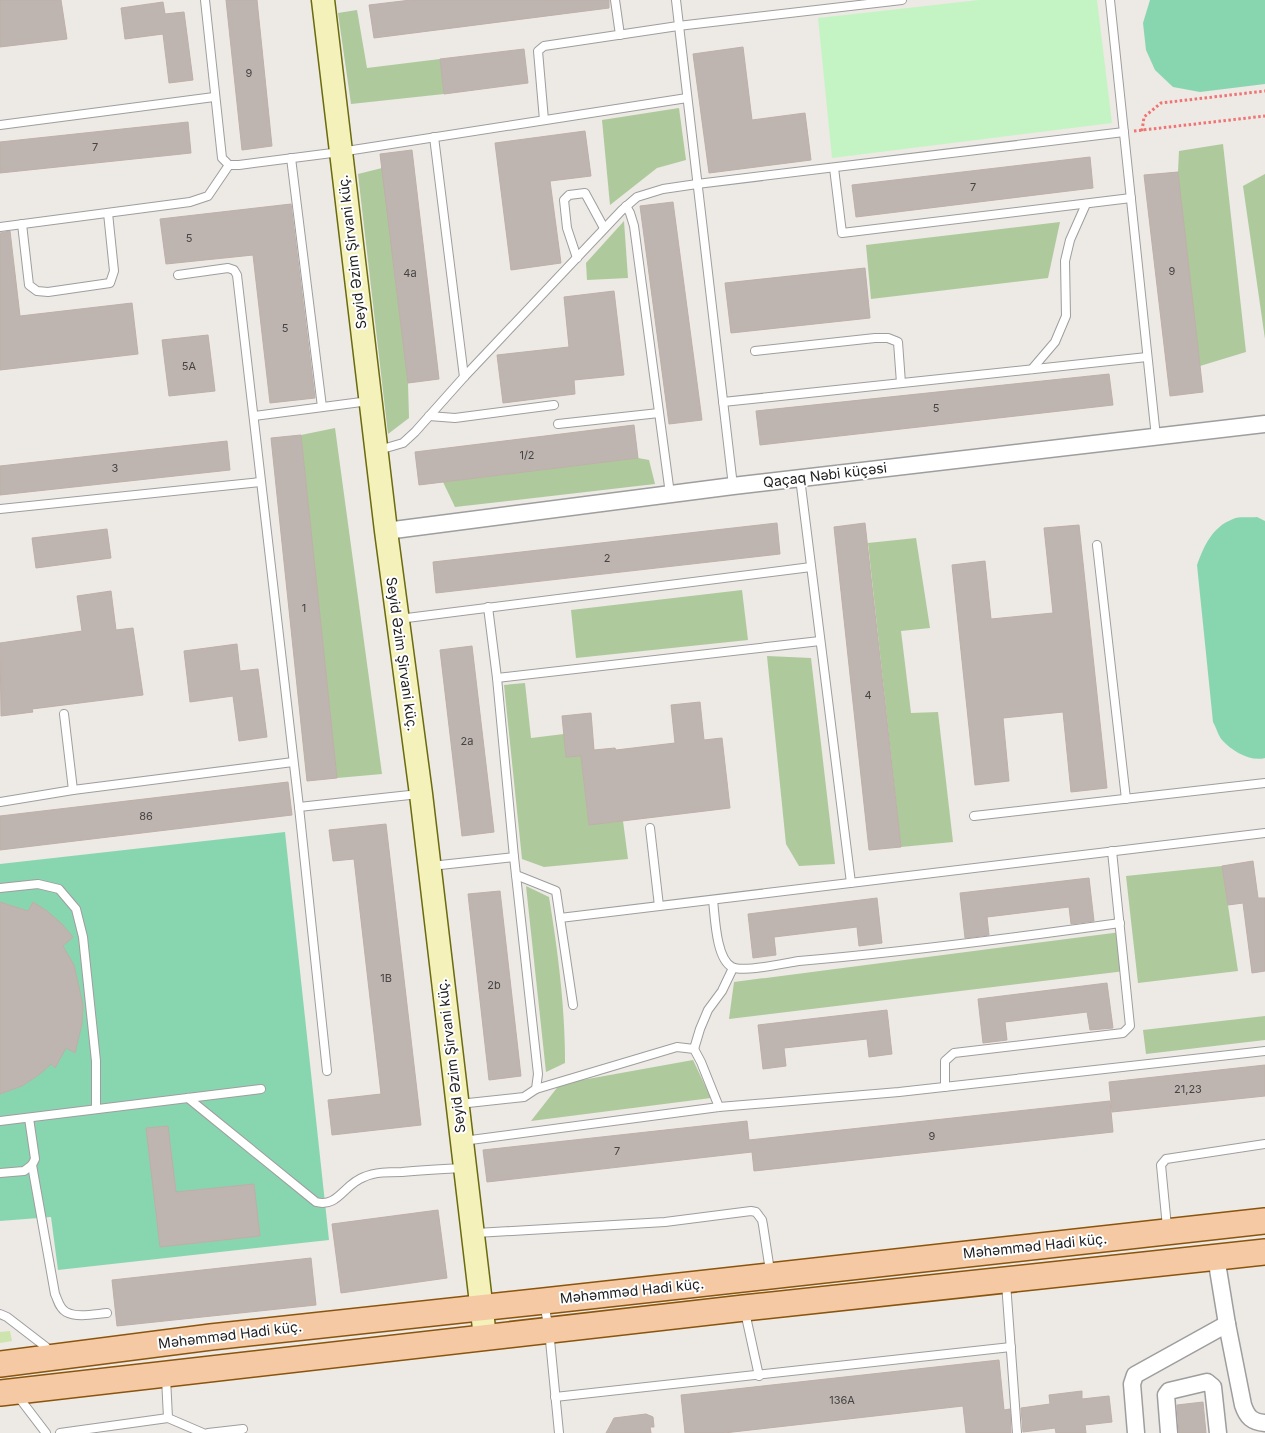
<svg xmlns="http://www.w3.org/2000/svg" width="1265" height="1433" font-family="Inter,sans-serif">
  <rect width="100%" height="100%" fill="#ede9e4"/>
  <path fill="#cee4ae" d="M10,1331L12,1341L0,1343V1332Z"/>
  <g fill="#aec99c">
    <path d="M357,10L367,68L440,59L444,94L351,104L338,13Z"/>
    <path d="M679,108L686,160L657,168L610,205L602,120Z"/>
    <path d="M1223,144L1246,352L1200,366L1178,172L1179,151Z"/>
    <path d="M382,168L408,383L409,418L388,434L358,174Z"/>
    <path d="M1265,174V339L1243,186Z"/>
    <path d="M624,221L628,278L587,280L586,263Z"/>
    <path d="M1060,222L1048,278L871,299L866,245Z"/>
    <path d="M335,428L382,774L337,778L301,435Z"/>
    <path d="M638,458L649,460L655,484L455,507L443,482Z"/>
    <path d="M916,538L930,628L901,631L911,713L938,712L953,842L901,847L868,543Z"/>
    <path d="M742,590L748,640L576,658L571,610Z"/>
    <path d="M767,656L811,658L835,864L799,866L786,844Z"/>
    <path d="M525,683L531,738L564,734L566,757L581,756L589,825L623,821L628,859L544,867L522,859L504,685Z"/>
    <path d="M1222,866L1238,971L1138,983L1126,876Z"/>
    <path d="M526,886L549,897C558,952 565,1007 565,1063L546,1072Z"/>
    <path d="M1121,932L1125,971L729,1019L734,982Z"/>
    <path d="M1265,1016V1040L1146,1054L1143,1030Z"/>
    <path d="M693,1060L711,1098L531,1121L560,1084Z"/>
  </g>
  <path fill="#c5f4c4" d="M979,0H1097L1112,123L832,158L818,18Z"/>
  <g fill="#88d6b0">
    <path d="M1150,0H1265V84L1200,92L1173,87L1155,70L1146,50L1143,23Z"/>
    <path d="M1257,517L1265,521V758C1250,762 1232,751 1222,740C1218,735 1216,727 1213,722L1197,565C1204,546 1212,527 1233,519C1239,516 1250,518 1257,517Z"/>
    <path d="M285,832L329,1240L58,1270L51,1217L0,1221V864Z"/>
  </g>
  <g fill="#beb5b1" stroke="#beafa7">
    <path d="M0,0H61L67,39L0,47Z"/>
    <path d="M226,0H257L272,146L242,150Z"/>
    <path d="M411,0H609V8L374,38L369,5Z"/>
    <path d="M163,2L165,14L184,12L193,80L169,83L163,34L125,39L121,8Z"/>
    <path d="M743,47L752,120L805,113L811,160L709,173L693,54Z"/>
    <path d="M524,49L528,83L444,94L440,59Z"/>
    <path d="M188,122L191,153L0,173V142Z"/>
    <path d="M585,131L591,176L550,181L561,263L511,270L495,143Z"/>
    <path d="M412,150L439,379L408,383L380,154Z"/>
    <path d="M1090,157L1093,188L856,217L852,185Z"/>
    <path d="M1178,172L1203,392L1170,396L1144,175Z"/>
    <path d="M673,202L702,420L669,424L640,206Z"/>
    <path d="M291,204L315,398L270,403L253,255L166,264L160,219Z"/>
    <path d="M10,231L20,316L132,303L138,354L0,370V233Z"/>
    <path d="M865,268L870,318L731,333L725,283Z"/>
    <path d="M614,291L624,375L574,380L575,394L503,403L497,355L569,347L564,297Z"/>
    <path d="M208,335L215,391L169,396L162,340Z"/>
    <path d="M1109,374L1113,405L760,445L756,411Z"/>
    <path d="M634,425L638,458L419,485L415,452Z"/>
    <path d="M301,435L337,778L307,781L271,438Z"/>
    <path d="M227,441L230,470L0,495V466Z"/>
    <path d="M777,523L780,554L436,593L433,562Z"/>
    <path d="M865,523L901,847L869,850L834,527Z"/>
    <path d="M1079,525L1107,788L1071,792L1063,712L1003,718L1009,781L975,785L952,565L985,561L991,619L1053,613L1044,528Z"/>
    <path d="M107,529L111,558L36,568L32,538Z"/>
    <path d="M111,591L116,630L133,628L143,695L32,709L33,712L1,716L0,643L82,631L77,596Z"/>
    <path d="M237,644L240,671L258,669L267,737L239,741L233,696L190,702L184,651Z"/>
    <path d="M472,646L494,832L462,836L440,650Z"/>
    <path d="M700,702L704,740L722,738L730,808L589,825L581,756L566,757L562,716L591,713L594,750L615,748L616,750L675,743L671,705Z"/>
    <path d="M288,782L292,815L0,850V816Z"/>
    <path d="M386,824L421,1125L332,1135L328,1100L381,1094L354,859L333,861L329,830Z"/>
    <path d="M1253,861L1258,898H1265V971L1252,973L1243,903L1228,905L1222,866Z"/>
    <path d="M1089,878L1094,921L1071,924L1069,907L987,917L989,935L965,938L960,893Z"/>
    <path d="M500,891L521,1076L489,1080L468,894Z"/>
    <path d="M877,898L882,943L859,946L857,927L774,937L776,955L753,958L748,914Z"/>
    <path d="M0,902L28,911L33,902L47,911L62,924L73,937L63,946L74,965L83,1005L82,1024L75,1053L66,1048L55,1068L51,1064L40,1074L22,1086L0,1094Z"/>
    <path d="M1107,983L1113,1028L1090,1030L1087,1012L1005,1022L1007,1040L983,1043L978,999Z"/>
    <path d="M887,1010L892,1054L869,1057L867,1039L784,1048L786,1066L763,1069L758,1025Z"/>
    <path d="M1265,1065V1096L1112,1112L1109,1082Z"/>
    <path d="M1110,1101L1113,1132L754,1171L752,1152L487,1182L483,1150L747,1121L749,1140Z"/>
    <path d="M168,1126L176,1192L254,1184L260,1236L160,1247L146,1128Z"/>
    <path d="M438,1210L447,1278L341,1293L332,1224Z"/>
    <path d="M311,1258L316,1305L117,1326L112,1280Z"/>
    <path d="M999,1360L1004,1410L1010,1409L1011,1433H966L963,1406L724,1433H685L681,1395Z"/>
    <path d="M1082,1391V1399L1109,1396L1112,1422L1085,1425L1086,1433H1056L1055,1428L1023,1432L1021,1408L1050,1404L1049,1395Z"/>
    <path d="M1203,1402L1206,1433H1179L1177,1405Z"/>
    <path d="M646,1414L653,1417L654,1427H650L651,1433H606L614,1418Z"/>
  </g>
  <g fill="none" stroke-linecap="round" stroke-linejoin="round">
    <defs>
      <g id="service">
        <path d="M205,0L222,158L229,165H239L340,152L687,98"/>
        <path d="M615,0L620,35"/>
        <path d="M676,0L733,486"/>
        <path d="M1110,0L1156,437"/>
        <path d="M544,120L538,51L544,46L678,26L902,0"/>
        <path d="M0,125L214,97"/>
        <path d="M434,137L464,377"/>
        <path d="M291,158L322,407"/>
        <path d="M834,168L842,233L1131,198"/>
        <path d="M626,206L630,213L634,226L670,494"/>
        <path d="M22,224L29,285L37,291L48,292L110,283L114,271L108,213"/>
        <path d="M0,227L190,202L208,196L229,165"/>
        <path d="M577,258L567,228L564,200L569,195L585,193L604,228"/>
        <path d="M178,275L228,268L234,270L237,275L299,807L327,1071"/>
        <path d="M755,351L875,338H888L898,342L901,383"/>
        <path d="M1032,369L1055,342L1066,316L1065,261L1070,240L1086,204"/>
        <path d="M723,402L1147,357"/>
        <path d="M254,416L369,401"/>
        <path d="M429,416L455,418L554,405"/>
        <path d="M558,424L659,413"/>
        <path d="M379,450L403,443L415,432L464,377L622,210L637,197L663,189L697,184L1124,132"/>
        <path d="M800,478L851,883"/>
        <path d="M0,509L260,482"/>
        <path d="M1097,545L1126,799"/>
        <path d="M399,619L811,567"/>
        <path d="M497,678L820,641"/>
        <path d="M64,714L73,790"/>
        <path d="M0,802L73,790L293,762"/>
        <path d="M299,807L419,794"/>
        <path d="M974,816L1265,783"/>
        <path d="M650,828L659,906"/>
        <path d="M431,866L514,857"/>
        <path d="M516,875L556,891L560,918L1265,833"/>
        <path d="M0,888L38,884L59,889L76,909L83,937L96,1061V1109"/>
        <path d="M713,900C715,917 716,959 732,967C743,973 785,963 799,961C906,952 1013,938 1120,923"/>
        <path d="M560,918L573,1005"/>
        <path d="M694,1049L700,1029L708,1010L722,991L733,968"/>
        <path d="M945,1087V1061L954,1053L1123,1033L1130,1026L1112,851"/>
        <path d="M536,1089L677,1047L694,1049L701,1062L719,1107"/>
        <path d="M188,1098L316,1202C338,1208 344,1184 364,1177C375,1172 389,1172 402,1172C422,1170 442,1169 463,1168"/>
        <path d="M459,1104L524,1097L536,1089L538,1074L514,857L497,678L488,607"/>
        <path d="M0,1121L261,1089"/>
        <path d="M463,1141L719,1107L899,1092L1265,1051"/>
        <path d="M32,1165L55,1294C58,1300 59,1308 66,1312C77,1318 95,1314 107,1313"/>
        <path d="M0,1173L24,1171L32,1165L35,1159L29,1118"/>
        <path d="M1167,1227L1161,1165L1166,1159L1265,1144"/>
        <path d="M476,1233L665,1222L751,1211L756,1212L762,1220L763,1225L770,1271"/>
        <path d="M1006,1283L1017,1433"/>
        <path d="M544,1303L549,1330L559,1433"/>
        <path d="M745,1312L759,1376"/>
        <path d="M0,1314L7,1317L46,1347"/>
        <path d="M166,1378L168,1418"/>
        <path d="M17,1395L46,1433"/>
        <path d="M555,1397L1011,1347"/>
        <path d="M60,1433L168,1418L203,1433"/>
        <path d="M208,1433L243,1429"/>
      </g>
      <g id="minor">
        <path d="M386,531L733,486L1265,424"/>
        <path d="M1216,1257L1227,1324L1243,1405C1247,1417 1252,1422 1265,1423"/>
        <path d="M1136,1433L1132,1384L1135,1375L1227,1324"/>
        <path d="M1169,1433L1166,1395L1169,1391L1207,1382L1213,1387L1218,1433"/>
      </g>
      <path id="secondary" d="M323,0L386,531L421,794L485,1337"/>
      <g id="primary">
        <path d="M0,1364L211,1337L544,1301L1265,1221"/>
        <path d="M0,1393L744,1308L1265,1252"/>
      </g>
    </defs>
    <use href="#service" stroke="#9e9e9e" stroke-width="10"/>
    <use href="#minor" stroke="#9e9e9e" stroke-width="19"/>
    <use href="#secondary" stroke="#6a6b0e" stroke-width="25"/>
    <use href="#primary" stroke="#8a540c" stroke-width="28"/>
    <g stroke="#ee7574" stroke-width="3" stroke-dasharray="2.5 2.5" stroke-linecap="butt">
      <path d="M1134,131L1265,116"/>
      <path d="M1142,131L1144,117L1161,103L1265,91"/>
    </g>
    <use href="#service" stroke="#fff" stroke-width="8"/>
    <use href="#minor" stroke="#fff" stroke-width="16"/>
    <use href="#secondary" stroke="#f4f1bb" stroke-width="22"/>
    <use href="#primary" stroke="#f4c9a3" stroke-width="25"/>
  </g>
  <g text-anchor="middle" stroke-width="4" stroke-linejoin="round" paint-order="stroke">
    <g font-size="11" fill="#454342">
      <text x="249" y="77">9</text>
      <text x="95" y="151">7</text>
      <text x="973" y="191">7</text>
      <text x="189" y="242">5</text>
      <text x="1172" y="275">9</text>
      <text x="410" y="277">4a</text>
      <text x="285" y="332">5</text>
      <text x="189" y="370">5A</text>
      <text x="936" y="412">5</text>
      <text x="527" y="459">1/2</text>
      <text x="115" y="472">3</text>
      <text x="607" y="562">2</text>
      <text x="304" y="612">1</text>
      <text x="868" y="699">4</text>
      <text x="467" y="745">2a</text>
      <text x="146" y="820">86</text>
      <text x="386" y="982">1B</text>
      <text x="494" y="989">2b</text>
      <text x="1188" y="1093">21,23</text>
      <text x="932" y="1140">9</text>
      <text x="617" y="1155">7</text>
      <text x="842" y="1404">136A</text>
    </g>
    <g font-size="14" fill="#1d1d1d" stroke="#fff">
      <text transform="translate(352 252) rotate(-97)" y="5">Seyid Əzim Şirvani küç.</text>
      <text transform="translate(825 475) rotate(-7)" y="5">Qaçaq Nəbi küçəsi</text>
      <text transform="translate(402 654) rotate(82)" y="5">Seyid Əzim Şirvani küç.</text>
      <text transform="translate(451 1056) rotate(-97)" y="5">Seyid Əzim Şirvani küç.</text>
      <text transform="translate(1035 1246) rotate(-6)" y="5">Məhəmməd Hadi küç.</text>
      <text transform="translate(632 1291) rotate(-6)" y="5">Məhəmməd Hadi küç.</text>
      <text transform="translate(230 1335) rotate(-7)" y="5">Məhəmməd Hadi küç.</text>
    </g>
  </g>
</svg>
